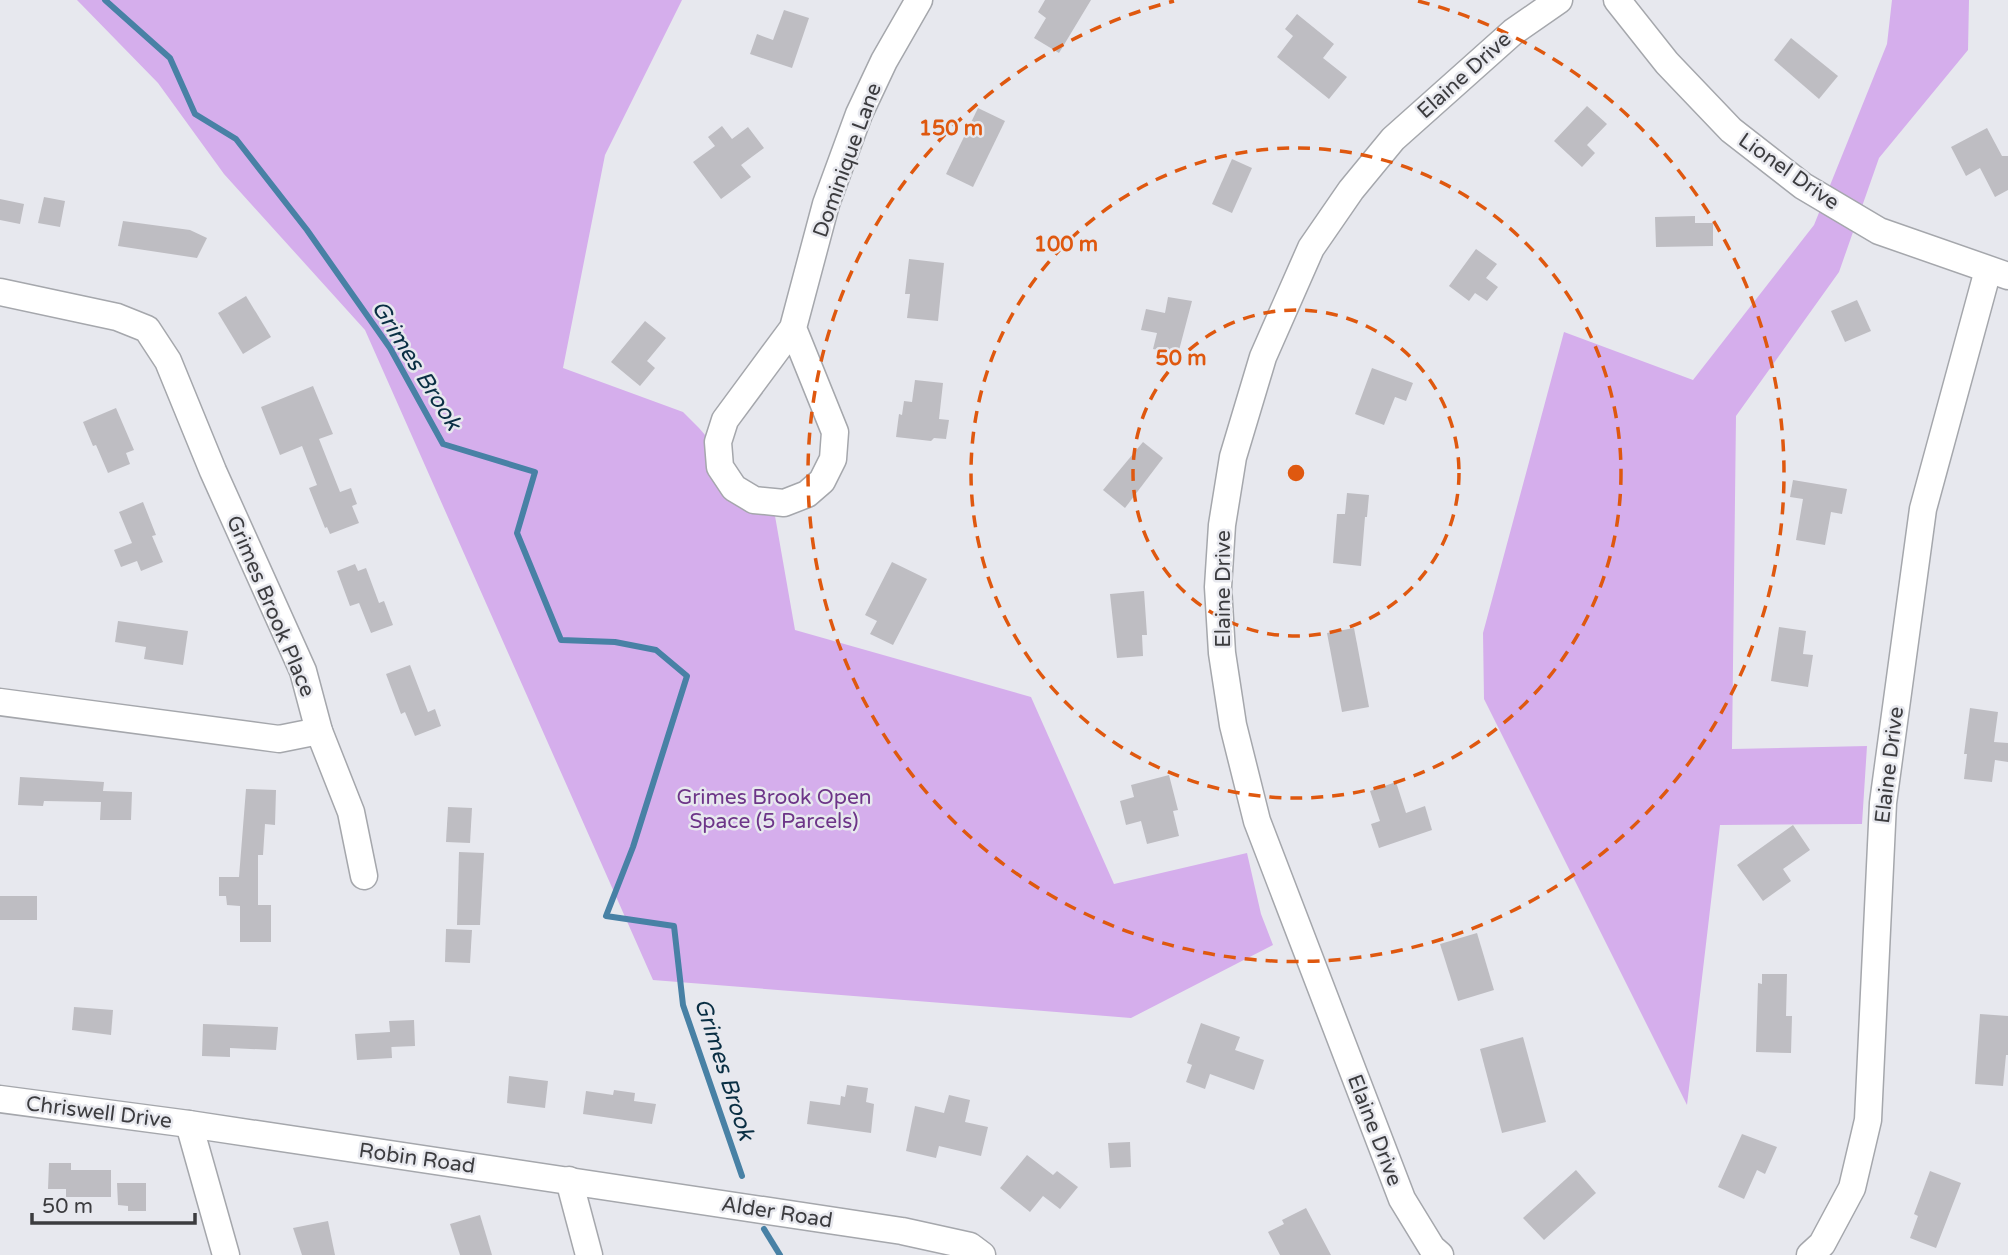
<svg xmlns="http://www.w3.org/2000/svg" width="2008" height="1255" font-family="'Varela Round',sans-serif">
  <rect width="100%" height="100%" fill="#e7e8ee"/>
  <g fill="#d5aeec">
    <path d="M77,0H682L605,155L563,368L683,412L699,428L775,516L795,630L1031,697L1114,884L1247,853L1261,914L1273,945L1131,1018L653,980L365,330L224,174L158,83Z"/>
    <path d="M1892,0H1969L1968,50L1879,158L1839,272L1736,416L1732,749L1867,746L1862,824L1720,825L1687,1105L1484,699L1483,633L1564,332L1693,380L1814,225L1887,44Z"/>
  </g>
  <g fill="none" stroke-linecap="round" stroke-linejoin="round">
    <g stroke="#4881a5" stroke-width="6">
      <path d="M105,0L170,58L195,114L236,139L307,230L390,348L443,444L535,472L517,533L561,640L615,642L656,650L687,676L633,847L606,916L674,926L683,1005L742,1176"/>
      <path d="M764,1229L780,1255"/>
    </g>
  </g>
  <g fill="#bebdc2">
    <path d="M1045,0H1091L1059,53L1034,38L1046,18L1038,12Z"/>
    <path d="M784,10L809,18L792,68L750,54L757,34L773,40Z"/>
    <path d="M1297,14L1334,44L1323,58L1347,77L1329,99L1277,57L1293,36L1285,29Z"/>
    <path d="M1791,38L1838,76L1819,99L1774,60Z"/>
    <path d="M1587,106L1607,124L1587,145L1595,153L1582,167L1554,141Z"/>
    <path d="M978,108L1005,121L973,187L946,174Z"/>
    <path d="M722,126L732,139L748,127L764,148L741,165L751,177L721,199L693,162L715,146L708,137Z"/>
    <path d="M1987,128L2002,156H2008V190L1995,197L1980,168L1966,176L1951,147Z"/>
    <path d="M1232,159L1252,168L1232,213L1212,204Z"/>
    <path d="M44,197L65,201L60,227L38,223Z"/>
    <path d="M0,199L24,204L20,224L0,220Z"/>
    <path d="M1695,216V223H1713V246L1656,247L1655,217Z"/>
    <path d="M123,221L190,230L207,238L197,258L118,246Z"/>
    <path d="M1476,249L1497,264L1486,278L1498,287L1487,301L1475,293L1469,301L1449,286Z"/>
    <path d="M909,259L944,263L938,321L907,318L910,294H905Z"/>
    <path d="M246,296L271,337L243,354L218,313Z"/>
    <path d="M1168,297L1192,301L1178,354L1153,349L1157,333L1141,330L1146,309L1165,313Z"/>
    <path d="M1857,300L1871,331L1845,342L1831,311Z"/>
    <path d="M645,321L666,338L647,361L655,368L640,386L611,362Z"/>
    <path d="M1372,368L1413,383L1406,401L1395,397L1384,425L1355,414Z"/>
    <path d="M915,380L943,383L939,419L949,420L946,439L934,438L931,441L896,437L899,414L902,415L904,401L912,402Z"/>
    <path d="M313,386L333,434L319,439L340,492L351,488L357,504L352,506L359,523L330,534L327,527L325,528L309,488L317,485L302,446L280,455L261,407Z"/>
    <path d="M116,408L134,450L126,453L130,464L108,473L96,445L93,446L83,422Z"/>
    <path d="M1143,442L1163,458L1125,508L1103,490Z"/>
    <path d="M1793,480L1847,489L1842,514L1831,512L1825,545L1796,540L1803,499L1790,497Z"/>
    <path d="M1347,493L1369,495L1367,517H1365L1361,566L1333,563L1337,514H1345Z"/>
    <path d="M143,502L156,535L152,536L163,562L141,571L137,561L121,567L114,550L132,543L119,512Z"/>
    <path d="M892,562L927,579L893,645L870,634L877,621L865,615Z"/>
    <path d="M355,564L358,571L366,568L379,603L384,601L393,625L371,633L359,603L350,606L337,571Z"/>
    <path d="M1144,591L1147,635H1142L1143,656L1117,658L1110,594Z"/>
    <path d="M118,621L188,631L183,665L144,659L146,647L115,642Z"/>
    <path d="M1779,627L1806,631L1803,654L1813,655L1808,687L1771,681Z"/>
    <path d="M1354,628L1369,707L1342,712L1327,633Z"/>
    <path d="M410,665L428,712L435,709L441,726L415,736L405,712L401,714L386,674Z"/>
    <path d="M1970,708L1998,712L1994,742L2008,743V762L1995,760L1992,782L1964,779L1967,754H1964Z"/>
    <path d="M1169,775L1178,810L1173,811L1179,836L1147,844L1141,821L1126,825L1120,801L1134,797L1131,785Z"/>
    <path d="M20,777L104,782L103,791L132,792L131,820H100L101,802L44,801L43,806L18,805Z"/>
    <path d="M1396,782L1406,813L1425,806L1432,830L1379,848L1371,824L1380,821L1370,791Z"/>
    <path d="M246,789L276,790L275,825L265,824L263,855H258V905H271V942H240V906L227,905L226,896H219V877H239Z"/>
    <path d="M448,807L472,808L470,843L446,842Z"/>
    <path d="M1793,825L1810,850L1783,869L1791,881L1763,901L1737,865Z"/>
    <path d="M459,852L484,853L480,925H457Z"/>
    <rect x="0" y="896" width="37" height="24"/>
    <path d="M446,929L472,930L470,963L445,962Z"/>
    <path d="M1477,933L1494,990L1458,1001L1440,944Z"/>
    <path d="M1762,974H1787L1786,1016H1792L1791,1053L1756,1052L1758,983L1762,984Z"/>
    <path d="M74,1007L113,1010L111,1035L72,1030Z"/>
    <path d="M1980,1014L2008,1016V1055H2006L2003,1086L1975,1084Z"/>
    <path d="M414,1020L415,1046L391,1047V1040L392,1058L357,1060L355,1034L390,1032L389,1021Z"/>
    <path d="M1201,1023L1240,1037L1235,1050L1264,1060L1254,1090L1210,1074L1205,1089L1186,1082L1192,1065L1187,1063Z"/>
    <path d="M203,1024L278,1027L276,1050L230,1048V1057L202,1056Z"/>
    <path d="M1523,1037L1546,1122L1502,1133L1480,1049Z"/>
    <path d="M509,1076L548,1081L545,1108L507,1103Z"/>
    <path d="M847,1085L868,1088L866,1102L874,1104L871,1133L807,1124L810,1101L840,1105L841,1096L845,1097Z"/>
    <path d="M614,1090L635,1093L634,1101L656,1104L652,1124L583,1114L586,1091L613,1095Z"/>
    <path d="M949,1095L970,1100L965,1122L988,1127L981,1156L939,1146L936,1158L906,1151L915,1106L944,1113Z"/>
    <path d="M1742,1134L1777,1147L1765,1174L1757,1170L1744,1199L1718,1187Z"/>
    <path d="M1130,1142L1131,1167L1110,1168L1108,1143Z"/>
    <path d="M1027,1155L1053,1175L1057,1171L1078,1187L1060,1209L1043,1196L1030,1212L1000,1188Z"/>
    <path d="M49,1163H71V1170H111V1197H66V1189H48Z"/>
    <path d="M1576,1170L1596,1193L1544,1240L1523,1218Z"/>
    <path d="M1930,1171L1961,1183L1936,1248L1910,1238L1918,1216L1914,1214Z"/>
    <path d="M117,1183H146V1211H128V1206L118,1205Z"/>
    <path d="M1306,1208L1331,1255H1280L1268,1232L1284,1224L1282,1220Z"/>
    <path d="M480,1215L492,1255H460L450,1224Z"/>
    <path d="M328,1221L335,1255H302L293,1228Z"/>
  </g>
  <g fill="none" stroke-linecap="round" stroke-linejoin="round">
    <defs>
      <g id="minor">
        <path d="M1617,0L1667,63L1731,130L1803,186L1879,231L2008,276"/>
        <path d="M0,292L117,317L147,329L168,361L213,471L303,671L319,731L351,812L364,876"/>
        <path d="M793,328L835,432L833,459L822,481L807,494L784,503L754,500L734,488L720,467L718,442L725,420L793,328L826,204L859,114L884,61L919,0"/>
        <path d="M0,702L279,739L319,731"/>
        <path d="M0,1099L189,1124L902,1231L970,1246L982,1255"/>
        <path d="M189,1124L226,1255"/>
        <path d="M569,1180L589,1255"/>
        <path d="M1440,1255L1432,1248L1402,1199L1257,821L1233,725L1222,653L1218,587L1222,525L1233,457L1263,357L1311,248L1351,190L1393,139L1513,32L1559,0"/>
        <path d="M1810,1255L1822,1244L1852,1188L1868,1120L1883,803L1923,509L1988,270"/>
      </g>
    </defs>
    <use href="#minor" stroke="#a5a7ac" stroke-width="29"/>
    <use href="#minor" stroke="#fff" stroke-width="26"/>
  </g>
  <g fill="none" stroke="#df580f" stroke-width="3.5" stroke-dasharray="12 9">
    <circle cx="1296" cy="473" r="163"/>
    <circle cx="1296" cy="473" r="325"/>
    <path d="M1418 1A488 488 0 1 1 1174 1"/>
  </g>
  <g text-anchor="middle" stroke-width="5" stroke-linejoin="round" paint-order="stroke">
    <g font-size="21" fill="#3c3c3f" stroke="#e7e8ee">
      <text transform="translate(1464 75) rotate(-42)" y="7">Elaine Drive</text>
      <text transform="translate(847 160) rotate(-70)" y="7">Dominique Lane</text>
      <text transform="translate(1789 171) rotate(35)" y="7">Lionel Drive</text>
      <text transform="translate(1223 589) rotate(-90)" y="7">Elaine Drive</text>
      <text transform="translate(271 606) rotate(67)" y="7">Grimes Brook Place</text>
      <text transform="translate(1889 765) rotate(-83)" y="7">Elaine Drive</text>
      <text transform="translate(99 1112) rotate(7)" y="7">Chriswell Drive</text>
      <text transform="translate(1375 1130) rotate(69)" y="7">Elaine Drive</text>
      <text transform="translate(417 1158) rotate(8)" y="7">Robin Road</text>
      <text transform="translate(777 1212) rotate(9)" y="7">Alder Road</text>
    </g>
    <g font-size="21" fill="#6d3588" stroke="#e7e8ee">
      <text x="774" y="804">Grimes Brook Open<tspan x="774" dy="24">Space (5 Parcels)</tspan></text>
    </g>
    <g font-size="23" font-style="italic" fill="#092e43" stroke="#e7e8ee">
      <text transform="translate(417 365) rotate(58)" y="8">Grimes Brook</text>
      <text transform="translate(725 1069) rotate(72)" y="8">Grimes Brook</text>
    </g>
  </g>
  <circle cx="1296" cy="473" r="10" fill="#df580f" stroke="#e7e8ee" stroke-width="3.5"/>
  <g font-size="21" text-anchor="middle" font-weight="bold" fill="#df580f" stroke="#e7e8ee" stroke-width="5" stroke-linejoin="round" paint-order="stroke">
    <text x="951" y="135">150 m</text>
    <text x="1066" y="251">100 m</text>
    <text x="1181" y="365">50 m</text>
  </g>
  <path d="M32 1213v10h163v-10" fill="none" stroke="#3c3c3f" stroke-width="3.5"/>
  <text x="42" y="1213" font-size="21" fill="#3c3c3f" stroke="#e7e8ee" stroke-width="5" paint-order="stroke">50 m</text>
</svg>
